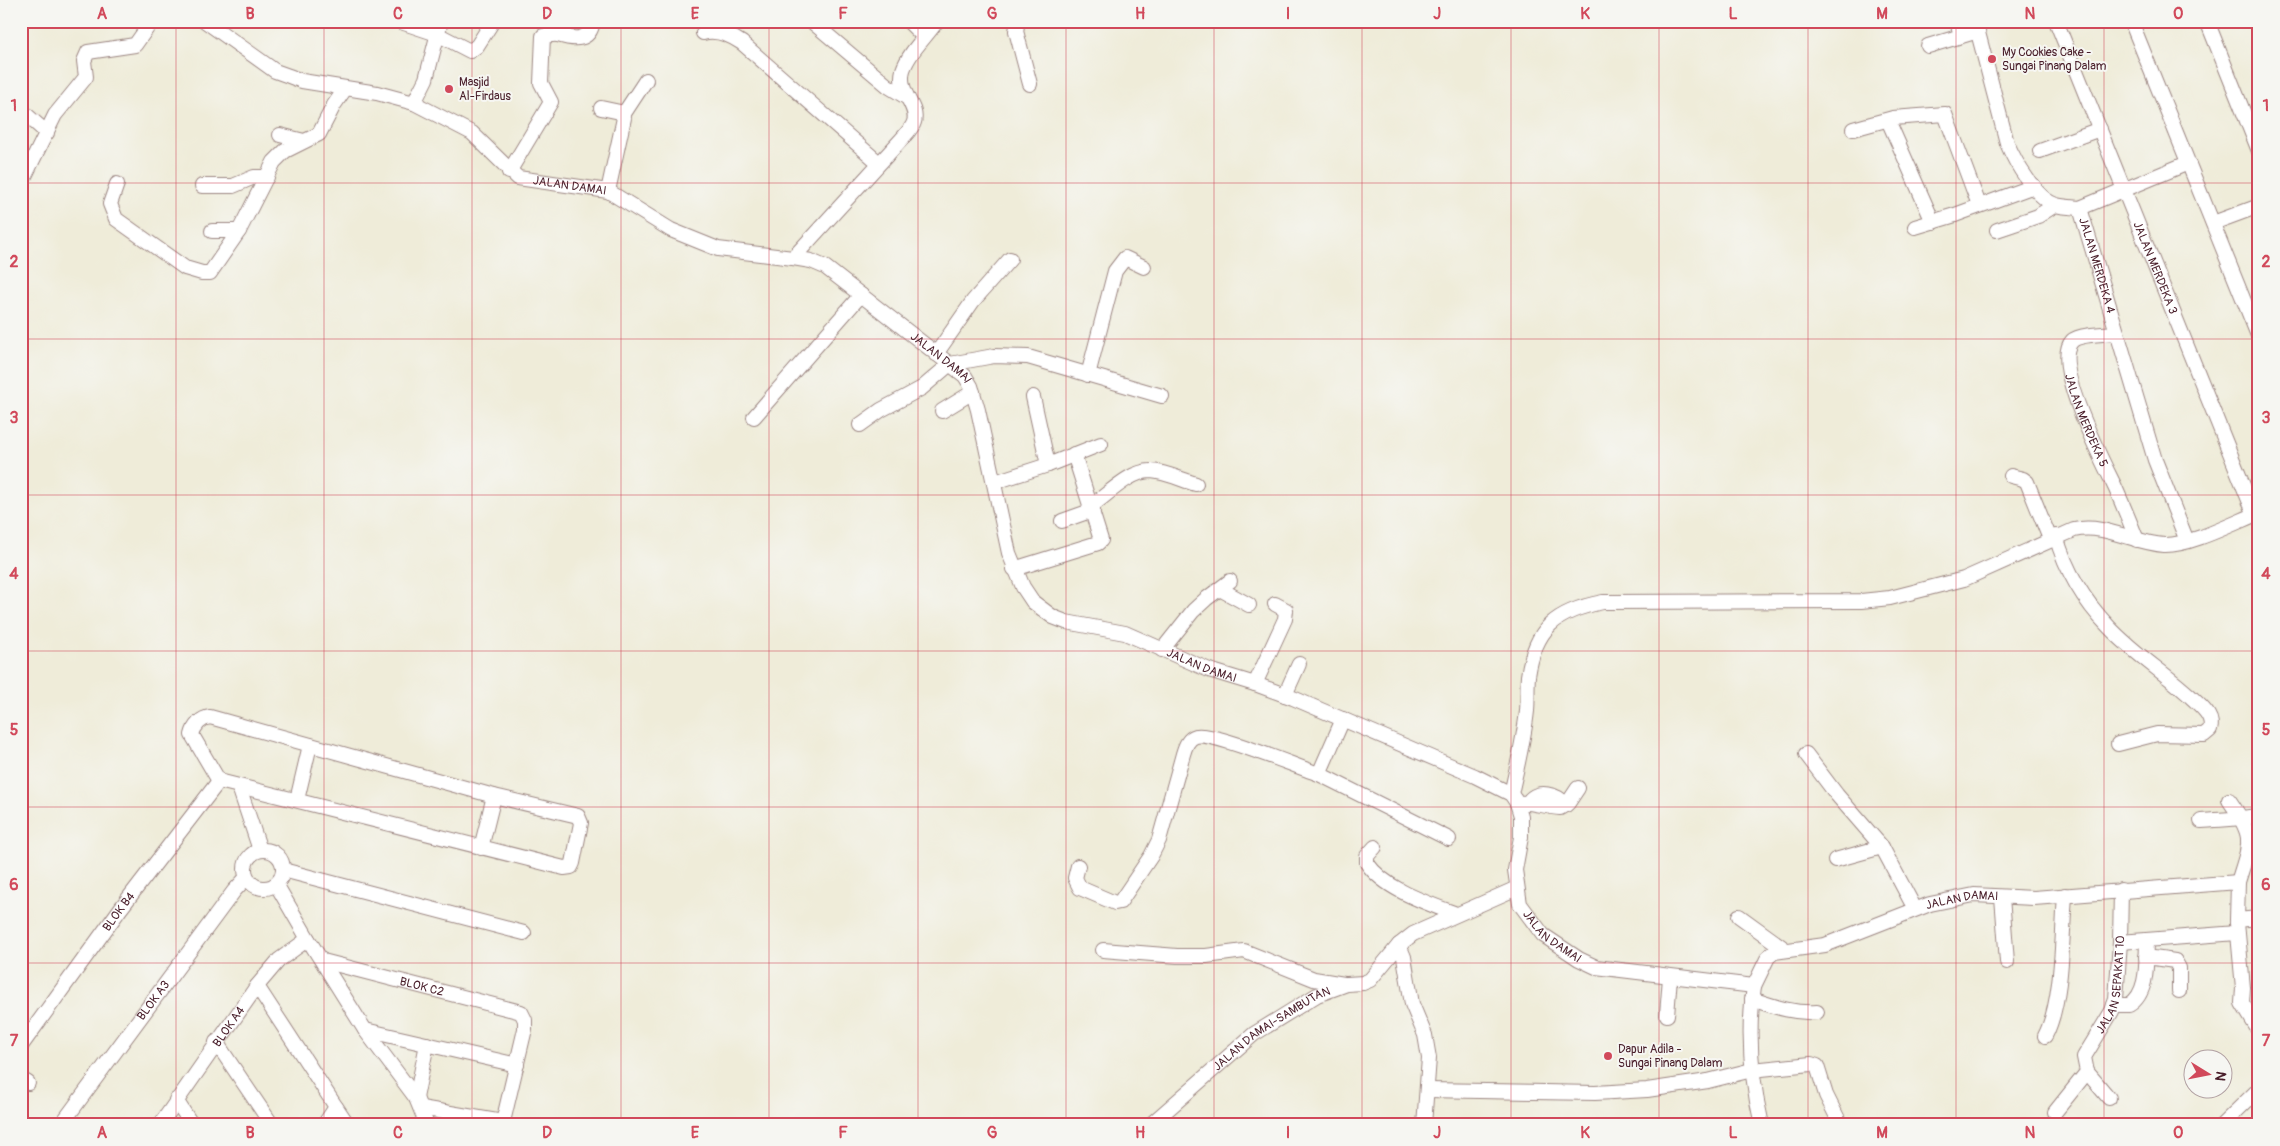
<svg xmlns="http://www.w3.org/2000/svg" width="2280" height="1146" font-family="Pangolin,sans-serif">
  <rect width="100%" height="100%" fill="#f6f6f2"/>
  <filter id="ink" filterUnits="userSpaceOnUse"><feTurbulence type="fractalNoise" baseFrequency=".02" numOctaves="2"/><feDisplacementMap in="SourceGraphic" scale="10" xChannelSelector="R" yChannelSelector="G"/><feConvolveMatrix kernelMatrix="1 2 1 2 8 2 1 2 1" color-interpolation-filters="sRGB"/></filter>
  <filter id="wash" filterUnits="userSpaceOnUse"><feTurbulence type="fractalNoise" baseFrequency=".0096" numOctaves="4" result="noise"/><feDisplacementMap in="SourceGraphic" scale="20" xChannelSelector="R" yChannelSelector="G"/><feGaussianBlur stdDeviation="1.12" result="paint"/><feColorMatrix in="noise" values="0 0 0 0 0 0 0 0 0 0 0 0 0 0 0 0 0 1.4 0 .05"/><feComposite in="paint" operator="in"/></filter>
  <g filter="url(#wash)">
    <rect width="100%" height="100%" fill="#efecd9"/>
  </g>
  <g filter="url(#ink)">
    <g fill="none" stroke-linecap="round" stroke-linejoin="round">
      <defs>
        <g id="minor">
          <path id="s1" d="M205,21L275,71L289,76L302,81L377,93L414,103L472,133L518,178L608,191L671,230L718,249L793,258L811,261L825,267L965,376L971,386L978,410L1009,553L1023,587L1033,602L1053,617L1066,622L1125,633L1209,670L1255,684L1293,698L1475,776L1511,794L1517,803L1521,816V837L1515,870L1520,904L1543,935L1579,959L1596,967L1754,986L1768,957L1774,952L1825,945L1930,904L1974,895L2034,898L2238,882L2237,920L2259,918"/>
          <path d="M398,21L437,34L470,51L477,46L493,21"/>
          <path d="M811,21L888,86L906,97"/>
          <path d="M908,21L924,37"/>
          <path d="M1018,21L1016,31L1030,84"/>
          <path d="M1957,21L1961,36"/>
          <path id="s2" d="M1975,21L2007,143C2015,162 2036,199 2056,205C2063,207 2072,207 2080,208L2155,460L2187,541"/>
          <path id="s3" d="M2056,21L2255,515"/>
          <path d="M2131,21L2259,338"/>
          <path d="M2207,21L2259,151"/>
          <path d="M703,33C717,29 730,35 742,43L879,163"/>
          <path d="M558,35C574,40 590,42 593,21"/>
          <path d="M1928,46L1978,31"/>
          <path d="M414,103L426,79L441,21"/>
          <path d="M601,108L620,112L624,118L608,191"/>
          <path d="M21,110L47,133"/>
          <path d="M623,115L646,80"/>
          <path d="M1888,120L1933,222"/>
          <path d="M1853,129L1893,118L1945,114L1979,205"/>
          <path d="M280,135L304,141"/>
          <path d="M2040,151L2100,129"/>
          <path d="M509,172L551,102L541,83L543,36L561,34L568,21"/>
          <path d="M21,184L55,115L86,77L84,61L88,52L135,45L152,21"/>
          <path d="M117,184L110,204L116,219L185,268L202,273H210L239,231L274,162L285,151L319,134L334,105L345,89"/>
          <path d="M202,186H233L254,177H267"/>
          <path d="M2080,208L2188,163"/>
          <path d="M2213,223L2259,206"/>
          <path d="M1915,227L1955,215L2034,186"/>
          <path d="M1997,230L2038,216L2055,205"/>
          <path d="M212,231H239"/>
          <path d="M793,258L900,141C904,136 912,129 914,122C919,106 897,93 903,70C909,52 926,37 937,21"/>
          <path id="s4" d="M2117,333C2107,334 2079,334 2072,341C2051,363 2103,462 2115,487C2123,505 2130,522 2137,540"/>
          <path d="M936,354L973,301L1010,259"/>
          <path d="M1088,375L1115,271L1125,258L1144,267"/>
          <path d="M1033,397L1048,465"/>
          <path d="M942,411L973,392"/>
          <path d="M754,417L861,295"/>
          <path d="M860,425L881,410L922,388L950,364L994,356L1028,357L1162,396"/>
          <path d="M2011,476L2023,479L2027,482L2050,539"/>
          <path d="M995,482L1048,465L1101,444"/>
          <path d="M1091,506C1109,494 1129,471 1151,471C1166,472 1182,480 1196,484"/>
          <path d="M1062,521L1093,510"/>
          <path d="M2056,536C2066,571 2083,600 2109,627C2133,653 2164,672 2190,696C2196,702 2204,708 2208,715C2211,720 2212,724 2210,730L2204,735L2157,734L2118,744"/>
          <path d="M1014,569L1098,543L1101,540L1074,454"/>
          <path d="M1220,589L1249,605"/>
          <path d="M1162,650L1193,611L1206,599L1230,581"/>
          <path d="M1255,684L1285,619L1286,610L1275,604"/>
          <path d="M1285,695L1299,664"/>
          <path d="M210,717L494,796L578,816L581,823L573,863L571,867L564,868L219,781L192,735C194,726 201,718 210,717Z"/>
          <path d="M1806,754L1837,795L1882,847L1915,909"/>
          <path d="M1319,774L1449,839"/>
          <path d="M239,787L260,850"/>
          <path d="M1511,794C1517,767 1524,739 1527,711C1528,700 1527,688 1528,676C1535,628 1556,611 1603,602L1861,601L1890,598L1964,579L2074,530C2104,523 2134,543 2164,545C2189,546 2234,523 2259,513"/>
          <path d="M297,800L310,745"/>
          <path d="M2229,800C2255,838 2251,840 2238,882"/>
          <path d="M1529,801C1537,789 1558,794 1566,805"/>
          <path d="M1517,803C1531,801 1545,807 1560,808L1568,803L1578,788"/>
          <path d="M2201,821C2221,819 2240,820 2259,815"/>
          <path d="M1375,847L1367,856V863C1384,889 1427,903 1456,914"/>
          <path d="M481,848L494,796"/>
          <circle cx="264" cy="869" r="19"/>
          <path d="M1835,860L1882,847"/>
          <path d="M1078,866L1075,878L1080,888L1115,903L1120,902L1151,856L1159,840L1183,754C1185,747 1188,738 1196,736C1212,731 1297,767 1319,774L1343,719"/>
          <path d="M283,870L524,933"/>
          <path d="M276,884L308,939L365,1030L416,1098L427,1125"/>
          <path d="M2002,897L2007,962"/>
          <path d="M1739,916L1786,950"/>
          <path d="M2237,923L2243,988L2242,1003L2259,1031"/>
          <path d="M2120,942L2237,933"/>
          <path d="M1399,945L1404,957L1412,1004L1425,1035L1429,1058L1424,1125"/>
          <path d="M1103,950L1177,956H1206L1244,951L1314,979L1344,984"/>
          <path d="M2146,957L2175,961L2179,968V991"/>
          <path id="s5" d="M323,961L521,1012L525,1020V1029L503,1122"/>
          <path d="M257,986L336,1107L324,1125"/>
          <path d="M1754,986C1747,1033 1751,1079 1762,1125"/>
          <path d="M1752,999C1773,1006 1794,1014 1817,1012"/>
          <path d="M2114,1005H2129C2149,993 2146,961 2147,940"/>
          <path d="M1667,1015L1670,977"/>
          <path d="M365,1030L517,1065"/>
          <path d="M2045,1036C2063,1002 2062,935 2065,895"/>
          <path d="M216,1042L272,1125"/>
          <path id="s6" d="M21,1046L121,908L219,781"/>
          <path d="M2087,1072L2109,1098"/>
          <path d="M21,1079L28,1083"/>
          <path d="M1427,1090L1595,1093L1647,1090L1708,1081L1752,1070L1811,1064L1817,1066L1826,1095L1841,1125"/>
          <path d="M416,1098L427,1044"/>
          <path d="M176,1100L192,1125"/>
          <path d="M336,1107L348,1125"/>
          <path d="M421,1108L503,1122L502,1125"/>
          <path id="s7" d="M2055,1112L2087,1072L2084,1057L2112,1011L2116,999L2120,942L2121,890"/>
          <path id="s8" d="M61,1125L234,891L247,877"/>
          <path id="s9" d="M160,1125L257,986L279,960L308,939"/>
          <path id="s10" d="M1150,1125L1254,1034L1317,995L1347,984L1363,983L1370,980L1399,945L1413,934L1517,888"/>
          <path d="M2222,1125L2259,1089"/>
        </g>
      </defs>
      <use href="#minor" stroke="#9c8682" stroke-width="16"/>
      <use href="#minor" stroke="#fff" stroke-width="14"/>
    </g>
  </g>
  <path fill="none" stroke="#d1495b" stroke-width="1" stroke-opacity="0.55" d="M176,21V1125M324,21V1125M472,21V1125M621,21V1125M769,21V1125M918,21V1125M1066,21V1125M1214,21V1125M1362,21V1125M1511,21V1125M1659,21V1125M1808,21V1125M1956,21V1125M2104,21V1125M21,183H2259M21,339H2259M21,495H2259M21,651H2259M21,807H2259M21,963H2259"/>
  <g fill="#d1495b" stroke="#f6f6f2" stroke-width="2">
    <circle cx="1992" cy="59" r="5"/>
    <circle cx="449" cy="89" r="5"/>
    <circle cx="1608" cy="1056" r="5"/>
  </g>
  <g text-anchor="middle" stroke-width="4" stroke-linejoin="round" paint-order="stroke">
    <g font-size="12" fill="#4a1f2b" stroke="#f6f6f2" text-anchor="start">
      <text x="2002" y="56">My Cookies Cake -<tspan x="2002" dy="14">Sungai Pinang Dalam</tspan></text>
      <text x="459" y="86">Masjid<tspan x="459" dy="14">Al-Firdaus</tspan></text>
      <text x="1618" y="1053">Dapur Adila -<tspan x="1618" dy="14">Sungai Pinang Dalam</tspan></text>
    </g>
    <g font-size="12" fill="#4a1f2b" stroke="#f6f6f2">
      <text dy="4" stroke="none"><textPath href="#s1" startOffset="411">JALAN DAMAI</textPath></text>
      <text dy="4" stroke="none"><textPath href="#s2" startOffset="291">JALAN MERDEKA 4</textPath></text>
      <text dy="4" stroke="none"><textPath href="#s3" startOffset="266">JALAN MERDEKA 3</textPath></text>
      <text dy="4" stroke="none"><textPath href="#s1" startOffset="831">JALAN DAMAI</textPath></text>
      <text dy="4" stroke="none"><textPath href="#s4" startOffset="130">JALAN MERDEKA 5</textPath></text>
      <text dy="4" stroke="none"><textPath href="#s1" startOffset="1281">JALAN DAMAI</textPath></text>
      <text dy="4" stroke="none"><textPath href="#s1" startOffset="2226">JALAN DAMAI</textPath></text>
      <text dy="4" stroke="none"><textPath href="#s6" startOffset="166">BLOK B4</textPath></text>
      <text dy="4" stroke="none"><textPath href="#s1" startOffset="1776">JALAN DAMAI</textPath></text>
      <text dy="4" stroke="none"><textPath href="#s7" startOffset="146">JALAN SEPAKAT 10</textPath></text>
      <text dy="4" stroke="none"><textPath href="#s5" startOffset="102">BLOK C2</textPath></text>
      <text dy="4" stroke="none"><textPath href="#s8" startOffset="155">BLOK A3</textPath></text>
      <text dy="4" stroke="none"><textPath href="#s9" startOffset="120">BLOK A4</textPath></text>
      <text dy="4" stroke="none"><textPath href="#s10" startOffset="156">JALAN DAMAI-SAMBUTAN</textPath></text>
    </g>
  </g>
  <rect width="2280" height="1146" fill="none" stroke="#f6f6f2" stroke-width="55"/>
  <g transform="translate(2208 1074) rotate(100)"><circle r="24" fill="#f6f6f2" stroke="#b1a0a2"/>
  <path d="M0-4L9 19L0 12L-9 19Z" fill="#d1495b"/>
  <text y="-8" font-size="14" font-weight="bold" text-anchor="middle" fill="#4a1f2b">N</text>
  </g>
  <rect x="28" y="28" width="2224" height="1090" fill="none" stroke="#d1495b" stroke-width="2"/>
  <g font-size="16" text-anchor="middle" font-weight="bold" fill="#d1495b">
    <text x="102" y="19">A</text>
    <text x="250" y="19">B</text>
    <text x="398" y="19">C</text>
    <text x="547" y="19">D</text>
    <text x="695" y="19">E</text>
    <text x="843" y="19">F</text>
    <text x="992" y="19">G</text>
    <text x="1140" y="19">H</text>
    <text x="1288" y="19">I</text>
    <text x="1437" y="19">J</text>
    <text x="1585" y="19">K</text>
    <text x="1733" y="19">L</text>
    <text x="1882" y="19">M</text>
    <text x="2030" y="19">N</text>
    <text x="2178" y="19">O</text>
    <text x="14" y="111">1</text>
    <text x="2266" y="111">1</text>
    <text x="14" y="267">2</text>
    <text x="2266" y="267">2</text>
    <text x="14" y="423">3</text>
    <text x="2266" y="423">3</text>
    <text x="14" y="579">4</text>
    <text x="2266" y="579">4</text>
    <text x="14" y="735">5</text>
    <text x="2266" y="735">5</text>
    <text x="14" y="890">6</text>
    <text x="2266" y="890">6</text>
    <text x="14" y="1046">7</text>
    <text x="2266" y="1046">7</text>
    <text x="102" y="1138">A</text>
    <text x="250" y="1138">B</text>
    <text x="398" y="1138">C</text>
    <text x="547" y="1138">D</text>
    <text x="695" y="1138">E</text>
    <text x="843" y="1138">F</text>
    <text x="992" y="1138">G</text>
    <text x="1140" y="1138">H</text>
    <text x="1288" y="1138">I</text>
    <text x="1437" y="1138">J</text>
    <text x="1585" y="1138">K</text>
    <text x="1733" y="1138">L</text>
    <text x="1882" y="1138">M</text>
    <text x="2030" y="1138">N</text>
    <text x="2178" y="1138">O</text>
  </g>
</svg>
